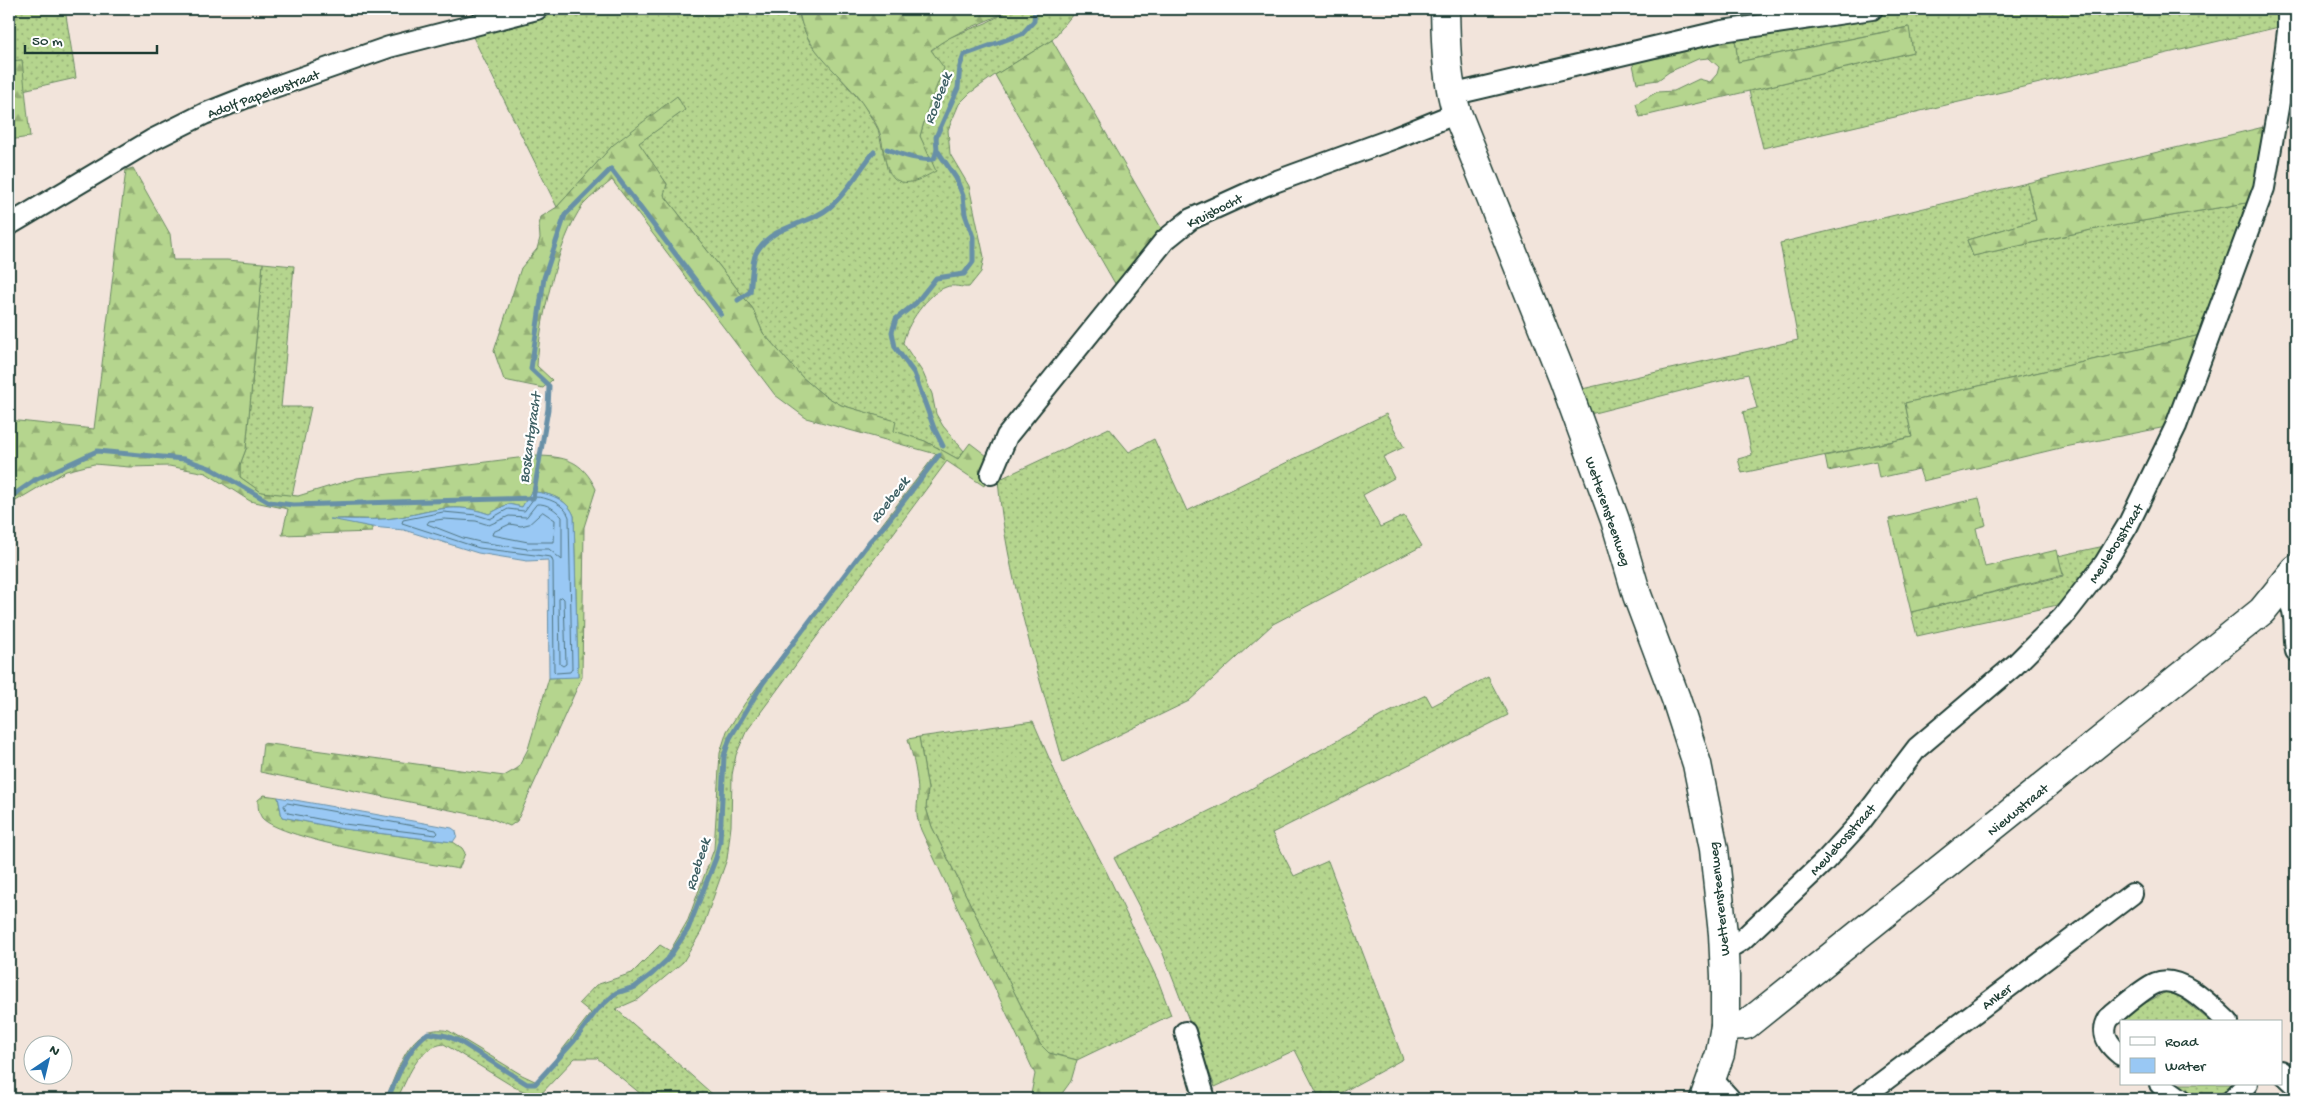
<svg xmlns="http://www.w3.org/2000/svg" width="2305" height="1108" font-family="'Gochi Hand',sans-serif">
  <defs>
    <pattern id="grass-dots" width="8" height="8" patternUnits="userSpaceOnUse" patternTransform="scale(1.25)"><rect width="8" height="8" fill="#b5d58e"/><path d="M2 2h.1M6 6h.1" fill="none" stroke="#93ae75" stroke-width="1.8" stroke-linecap="round"/></pattern>
    <pattern id="forest-firs" width="22" height="20" patternUnits="userSpaceOnUse" patternTransform="scale(1.25)"><rect width="22" height="20" fill="#b5d58e"/><path d="M5 1l3.5 6h-7zM16 11l3.5 6h-7z" fill="#93ae75"/></pattern>
  </defs>
  <rect width="100%" height="100%" fill="#f2e4db"/>
  <filter id="ink" filterUnits="userSpaceOnUse"><feTurbulence type="fractalNoise" baseFrequency=".02" numOctaves="2"/><feDisplacementMap in="SourceGraphic" scale="10" xChannelSelector="R" yChannelSelector="G"/><feConvolveMatrix kernelMatrix="1 2 1 2 8 2 1 2 1" color-interpolation-filters="sRGB"/></filter>
  <g filter="url(#ink)">
    <g fill="url(#grass-dots)" stroke="#6a8961">
      <path d="M9,9H65L76,78L23,90L22,60L9,61Z"/>
      <path d="M570,9H799L800,19L810,43L863,104L878,129L888,172L926,152L920,136L929,105L931,51L945,39L986,23L1012,9H1077L1052,40L995,75L970,93L959,104L948,130L950,154L969,186L984,257L981,272L969,287C962,288 953,284 946,287C928,293 906,325 903,343L923,373L932,394L936,414L943,426L964,451L958,459L925,441L893,431L895,421L841,405L822,394L802,377L763,333L753,309L664,195L667,184L638,143L685,110L613,145L557,207L471,33Z"/>
      <path d="M1737,9H1841L1739,23Z"/>
      <path d="M1903,9H2283V26L1763,148L1749,91L1913,52L1908,27L1738,62L1735,39Z"/>
      <path d="M2027,183L2036,220L1967,240L1973,256L2091,230L2246,203L2256,194L2205,334L1905,403L1912,437L1742,473L1738,459L1752,455L1743,412L1757,408L1748,374L1590,414L1582,389L1798,340L1780,243Z"/>
      <path d="M263,263L294,266L281,407H311L292,496L261,492L240,477V465L246,449Z"/>
      <path d="M1386,414L1404,447L1383,457L1394,478L1363,495L1380,527L1404,516L1422,546L1273,624L1189,701L1063,762C1038,671 1006,574 998,480L1109,428L1129,452L1154,439L1187,511Z"/>
      <path d="M936,454L947,461L746,732L736,755L732,775L731,826L727,859L701,932L683,962L639,999L616,1009L718,1099H647L597,1058H575L538,1097L514,1087L444,1044C417,1047 408,1078 397,1099H385C398,1073 409,1021 449,1031L522,1075L537,1082L591,1013L579,1003L596,985L632,973L660,945L670,951L688,920L714,849L720,753L727,731L745,703Z"/>
      <path d="M2109,545L2071,602L1917,636L1911,612L2063,576L2058,556Z"/>
      <path d="M1488,677L1508,715L1272,833L1294,876L1328,861L1403,1059L1330,1099H1320L1295,1050L1215,1087L1162,951L1114,858L1231,800L1381,716L1426,695L1432,706Z"/>
      <path d="M1033,721L1059,781L1107,873L1159,983L1171,1015L1077,1060L1049,1053L1040,1044L932,827L926,808L928,789L919,737Z"/>
      <path d="M2166,992L2179,996L2211,1022H2121L2140,1006Z"/>
      <path d="M2168,1084H2239L2221,1099H2190Z"/>
    </g>
    <g fill="url(#forest-firs)" stroke="#6a8961">
      <path d="M799,9H1012C985,23 953,32 931,50L944,68L929,105L920,136L936,171C924,177 907,189 894,178C882,167 885,143 878,128C875,121 870,115 866,109C845,75 802,51 799,9Z"/>
      <path d="M1909,27L1913,52L1640,117L1636,104L1657,92L1674,91L1699,79L1710,82L1717,74L1719,67L1709,58L1698,59L1669,72L1658,80L1637,83L1632,60L1735,39L1738,62Z"/>
      <path d="M1052,40L1164,233L1117,287L995,75Z"/>
      <path d="M22,60L30,137L9,140V61Z"/>
      <path d="M677,96L685,110L639,143L667,184L664,195L753,309L763,333L802,377L822,394L841,405L896,421L894,431L925,441L958,459L970,443L991,459L984,486L936,454L806,418L775,395L612,180C603,188 591,196 583,205C558,238 539,325 537,366L552,380L543,388L504,380L494,351L521,268L537,249L540,238L539,225L541,217L557,207L613,145Z"/>
      <path d="M2268,126L2256,194L2246,203L2091,230L1973,256L1967,240L2036,220L2027,183Z"/>
      <path d="M133,168L170,234L173,260H227L263,263L246,449L240,465V477L261,492L298,496L357,478L534,456C565,456 582,460 596,489L584,527L582,677L517,821L510,826L490,818L260,772L263,743L504,776L518,768L528,749L549,678L578,676L574,516C568,499 548,492 531,492L522,507L508,504L489,514C448,499 423,516 384,519C368,520 350,518 334,519L372,527V532L282,535L288,509L250,501L206,473L169,466L129,467L94,464L66,471L9,505V420L94,429L126,170Z"/>
      <path d="M2205,334L2171,426L2060,448L1923,481L1919,469L1879,478L1876,461L1828,471L1825,456L1912,437L1905,403Z"/>
      <path d="M1979,498L1986,525L1976,528L1985,567L2057,550L2063,575L1911,612L1889,519Z"/>
      <path d="M919,737L928,789L926,808L932,827L1040,1044L1049,1053L1077,1060L1071,1081L1058,1099H1030L1035,1074L921,830C915,813 917,811 918,795C918,775 913,757 908,739Z"/>
      <path d="M264,795L278,797L282,817L343,829L453,842L462,848L465,853L459,869C424,863 282,840 262,818C258,812 258,806 258,800Z"/>
    </g>
    <g fill="#99c8f4" stroke="#6890a7">
      <path d="M531,492C547,492 568,499 574,516L578,677L549,678L548,560L527,561L478,553L404,530L372,527L330,519C348,519 367,520 385,519C424,516 447,499 489,514L508,504L522,507Z"/>
      <path d="M278,797L452,828L456,831L457,836L453,842L343,829L282,817Z"/>
    </g>
    <g fill="none" stroke-linecap="round" stroke-linejoin="round">
      <g stroke="#507581" stroke-width="1">
        <path d="M535,497C547,497 565,504 569,517L572,669L570,672L556,673L554,671L553,562L551,557L479,548L402,523L403,520L443,512L477,515L490,519L508,509L524,511Z"/>
        <path d="M537,504C547,503 556,510 562,517V560L549,549H528L480,542L463,538L427,524L429,521L444,519L476,521L489,525L509,516L526,517Z"/>
        <path d="M543,512L555,520L554,542H528L492,535L493,532L510,524L521,526L529,524Z"/>
        <path d="M562,597L564,599L566,664L563,666L560,664L559,599Z"/>
        <path d="M287,803L436,830L438,833L436,835L344,824L288,813L284,806Z"/>
      </g>
      <g stroke="#6890a7" stroke-width="5">
        <path d="M887,149C903,155 917,161 934,159L937,150"/>
        <path d="M738,300L750,292C752,281 751,263 756,253C772,224 808,226 830,207C848,192 859,170 874,152"/>
        <path d="M943,446L934,428L914,373L895,347L892,332L896,319L916,303L936,278L964,274L973,262V237L965,214L963,196L956,178L937,150L936,137L958,88L960,66L964,55L1022,34L1034,21L1035,9"/>
        <path d="M9,498L35,480L97,451L184,459L210,468L269,502L293,505L533,498L548,409L549,386L531,369L544,278L565,215L611,169L721,314"/>
        <path d="M387,1099C398,1078 407,1047 428,1033L447,1036L459,1041L527,1084H535L574,1041L597,1010L616,993L635,987L652,974L668,959L688,929L716,858L720,841L724,756L730,738L763,683L870,541L886,524L939,455"/>
      </g>
      <defs>
        <g id="street">
          <path d="M1451,95L1722,31L1872,9"/>
          <path d="M9,225L152,140L204,114L257,93L389,47L537,9"/>
          <path d="M991,474L1007,436L1165,240L1191,219L1266,185L1395,138L1457,113"/>
          <path d="M2282,588C2300,615 2292,623 2296,651"/>
          <path d="M1724,951L1742,940L1825,861L1859,824L1917,748L2015,665L2063,617L2105,563L2128,525L2176,426L2264,188L2279,102L2288,31V9"/>
          <path d="M1185,1032L1205,1099"/>
          <path d="M2121,1055C2108,1045 2100,1033 2109,1018C2121,1008 2143,988 2156,983C2180,973 2212,1007 2228,1022"/>
          <path d="M2281,1071L2296,1085"/>
          <path d="M1712,1079L1730,1099"/>
          <path d="M2160,1084L2181,1099"/>
          <path d="M1860,1099L2132,894"/>
          <path d="M2233,1099L2247,1084"/>
        </g>
        <g id="secondary">
          <path d="M1445,9C1446,44 1446,79 1457,113L1563,378L1615,520L1637,595L1676,699L1697,764L1714,849L1723,934L1725,976V1026L1720,1054L1704,1099"/>
          <path d="M1725,1026L1746,1025L2262,611L2296,569"/>
        </g>
      </defs>
      <use href="#street" stroke="#1f3d34" stroke-width="24"/>
      <use href="#secondary" stroke="#1f3d34" stroke-width="31"/>
      <use href="#street" stroke="#fff" stroke-width="20"/>
      <use href="#secondary" stroke="#fff" stroke-width="28"/>
    </g>
  </g>
  <g text-anchor="middle" stroke-width="4.5" stroke-linejoin="round" paint-order="stroke">
    <g font-size="14" fill="#1f3d34" stroke="#fff">
      <text transform="translate(263 93) rotate(-20)" y="5">Adolf Papeleustraat</text>
      <text transform="translate(1214 210) rotate(-27)" y="5">Kruisbocht</text>
      <text transform="translate(1609 511) rotate(71)" y="5">Wetterensteenweg</text>
      <text transform="translate(2115 543) rotate(-58)" y="5">Meulebosstraat</text>
      <text transform="translate(2017 809) rotate(-39)" y="5">Nieuwstraat</text>
      <text transform="translate(1842 839) rotate(-48)" y="5">Meulebosstraat</text>
      <text transform="translate(1718 899) rotate(-96)" y="5">Wetterensteenweg</text>
      <text transform="translate(1996 996) rotate(-37)" y="5">Anker</text>
    </g>
    <g font-size="15" font-style="italic" fill="#3e6064" stroke="#fff">
      <text transform="translate(937 98) rotate(-69)" y="5">Roebeek</text>
      <text transform="translate(529 438) rotate(-82)" y="5">Boskantgracht</text>
      <text transform="translate(889 499) rotate(-52)" y="5">Roebeek</text>
      <text transform="translate(697 864) rotate(-73)" y="5">Roebeek</text>
    </g>
  </g>
  <rect width="2305" height="1108" fill="none" stroke="#fff" stroke-width="30"/>
  <rect x="15" y="15" width="2275" height="1078" fill="none" stroke="#1f3d34" stroke-width="2" filter="url(#ink)"/>
  <rect x="2120" y="1020" width="162" height="65" fill="#ffffff" stroke="#a5b1ae"/>
  <rect x="2130" y="1037" width="25" height="8" fill="#ffffff" stroke="#a5b1ae"/>
  <text x="2165" y="1046" font-size="15" fill="#1f3d34">Road</text>
  <rect x="2130" y="1058" width="25" height="15" fill="#99c8f4" stroke="#a5b1ae"/>
  <text x="2165" y="1070" font-size="15" fill="#1f3d34">Water</text>
  <g transform="translate(48 1060) rotate(35)"><circle r="24" fill="#ffffff" stroke="#a5b1ae"/>
  <path d="M0-4L9 19L0 12L-9 19Z" fill="#1f6fb2"/>
  <text y="-8" font-size="14" font-weight="bold" text-anchor="middle" fill="#1f3d34">N</text>
  </g>
  <path d="M25 45v8h132v-8" fill="none" stroke="#1f3d34" stroke-width="2.5"/>
  <text x="32" y="45" font-size="15" fill="#1f3d34" stroke="#ffffff" stroke-width="4" paint-order="stroke">50 m</text>
</svg>
